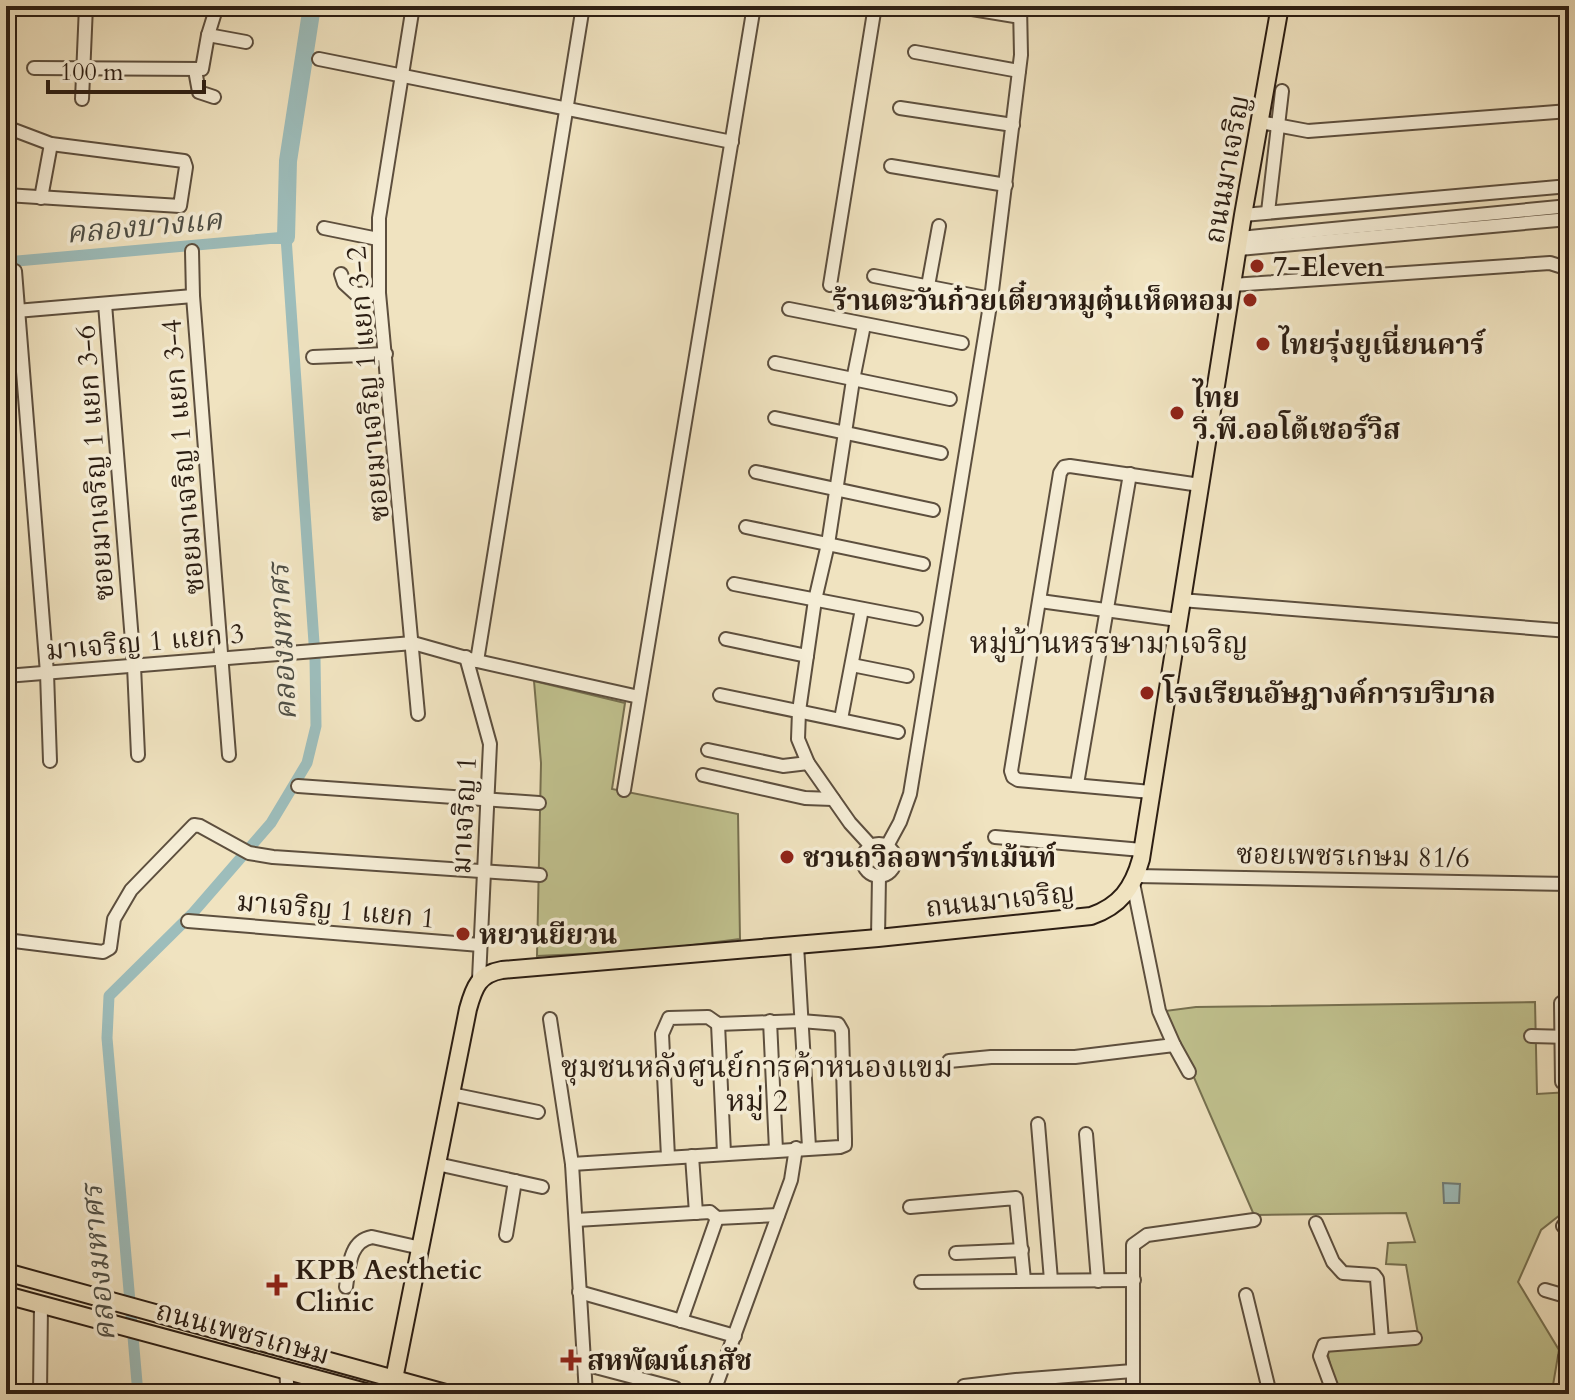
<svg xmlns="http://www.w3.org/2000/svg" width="1575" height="1400" font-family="Cardo,'Noto Serif Thai',serif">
  <rect width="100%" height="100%" fill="#f0e3c0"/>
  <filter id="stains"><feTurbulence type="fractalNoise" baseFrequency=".0025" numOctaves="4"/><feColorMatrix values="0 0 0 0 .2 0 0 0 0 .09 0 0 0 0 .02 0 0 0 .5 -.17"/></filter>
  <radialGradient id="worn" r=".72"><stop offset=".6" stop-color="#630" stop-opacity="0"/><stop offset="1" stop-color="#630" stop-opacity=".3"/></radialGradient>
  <g fill="#c0c18e" stroke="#767050" stroke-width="2">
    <path d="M534,681L625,703L612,789L738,814L740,939L646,951L537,956L541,763Z"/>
    <path d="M1535,1002L1537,1094L1569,1092V1212L1565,1211L1541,1230L1518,1282L1559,1350L1552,1391L1549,1394H1337L1327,1351L1418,1334L1406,1265L1386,1264L1388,1243L1415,1242L1406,1213L1254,1215L1165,1011L1196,1007Z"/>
  </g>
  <path fill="#9dbdbb" stroke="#707d78" stroke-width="2" d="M1443,1183L1460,1184L1459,1203H1444Z"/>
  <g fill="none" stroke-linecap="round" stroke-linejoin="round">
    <path stroke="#9dbdbb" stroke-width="11" d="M6,262L286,237L315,657L316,726L307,763L271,823L192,914L109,996L107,1038L138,1394"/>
    <path stroke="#9dbdbb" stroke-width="18" d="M286,237L288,161L312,6"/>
    <defs>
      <g id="minor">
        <path d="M413,6L379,218V293L418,714"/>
        <path d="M954,6L1020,17"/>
        <path d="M208,35L246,42"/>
        <path d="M915,52L1019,71"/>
        <path d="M319,59L732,142"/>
        <path d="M34,68L202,69L208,35L217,6"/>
        <path d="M195,70L199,92L214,97"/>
        <path d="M82,99L86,6"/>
        <path d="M900,108L1013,125"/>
        <path d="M1260,122L1308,131L1569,111"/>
        <path d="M6,127L51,144L184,161L186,167L180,206L6,195"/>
        <path d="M891,166L1006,185"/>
        <path d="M41,198L51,144"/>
        <path d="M1268,212L1282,91"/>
        <path d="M1243,215L1569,186"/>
        <path d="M324,228L378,239"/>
        <path d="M1240,238L1569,206"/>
        <path d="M1239,249L1569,219"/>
        <path d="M192,251L193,296L229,755"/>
        <path d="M15,271L47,673L50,761"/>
        <path d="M341,274L344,283L356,294L379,293"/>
        <path d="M874,276L991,299"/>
        <path d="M830,285L875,6"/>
        <path d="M1232,285L1550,263L1569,269"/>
        <path d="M928,286L939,226"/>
        <path d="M105,304L134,666L138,755"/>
        <path d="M789,309L962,343"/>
        <path d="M16,311L193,296"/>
        <path d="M864,325L853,380L828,544L815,600L799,711L798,739L808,763L850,823L871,846"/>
        <path d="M313,357L386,354"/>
        <path d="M775,363L950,399"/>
        <path d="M775,418L941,453"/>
        <path d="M756,472L933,510"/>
        <path d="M746,527L923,564"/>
        <path d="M734,584L916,619"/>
        <path d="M1181,600L1569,631"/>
        <path d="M1040,601L1178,620"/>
        <path d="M726,639L807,656"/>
        <path d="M466,657L490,744L479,979"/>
        <path d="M477,661L583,6"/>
        <path d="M852,665L907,676"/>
        <path d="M6,676L413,643L477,661L639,697"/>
        <path d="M720,695L898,732"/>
        <path d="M841,719L862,609"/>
        <path d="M708,750L783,766L808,763"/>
        <path d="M703,775L805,798L833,799"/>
        <path d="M1077,784L1130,474"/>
        <path d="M298,786L539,803"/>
        <path d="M624,790L754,6"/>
        <path d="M1151,792L1018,780L1013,777L1011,771L1060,473L1064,467L1070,466L1200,485"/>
        <path d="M995,837L1142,850"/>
        <circle cx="879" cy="860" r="16"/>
        <path d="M887,846L900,822L910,794L991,299L1021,55L1020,6"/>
        <path d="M1136,876L1569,884"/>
        <path d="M188,921L480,945"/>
        <path d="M878,938L879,876"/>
        <path d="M6,940L103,952L110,948L114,919L131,890L194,825L200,826L249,853L273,857L540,875"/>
        <path d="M797,945L809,1147"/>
        <path d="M1561,1003L1562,1082"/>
        <path d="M550,1019L572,1164L586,1394"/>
        <path d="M770,1021L776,1150"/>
        <path d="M718,1024L724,1153"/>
        <path d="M1531,1036L1569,1037"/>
        <path d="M1174,1045L1189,1072"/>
        <path d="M949,1061L991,1057H1075L1174,1045L1159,1011L1133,883"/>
        <path d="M451,1094L538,1112"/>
        <path d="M1038,1124L1051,1280"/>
        <path d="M1086,1134L1098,1281"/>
        <path d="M692,1156L696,1213"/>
        <path d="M437,1164L542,1187"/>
        <path d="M572,1164L840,1147L845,1145V1139L842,1031L838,1024L801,1021L718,1024L708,1017L669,1018L662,1034L668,1157"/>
        <path d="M910,1207L1016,1198L1024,1280"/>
        <path d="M576,1220L710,1212L717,1218L778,1215"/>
        <path d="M1316,1223L1333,1262L1343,1273L1374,1275L1377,1279L1382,1340"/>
        <path d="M1563,1226L1569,1228"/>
        <path d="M506,1235L515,1181"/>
        <path d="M956,1253L1022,1250"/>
        <path d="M921,1282L1134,1280"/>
        <path d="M346,1287C349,1268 349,1241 372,1237L421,1248"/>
        <path d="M1545,1290L1569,1297"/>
        <path d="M579,1292L735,1336"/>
        <path d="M1246,1295L1270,1394"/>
        <path d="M681,1321L717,1218"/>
        <path d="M1565,1357L1569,1358"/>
        <path d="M584,1364L675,1388"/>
        <path d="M286,1371L288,1394"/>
        <path d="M40,1394L41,1304"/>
        <path d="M713,1394L791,1180L796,1148"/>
        <path d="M965,1394L964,1386L1016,1380L1133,1371"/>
        <path d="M1133,1394V1245L1147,1235L1254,1220"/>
        <path d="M1334,1394L1320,1356L1324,1345L1415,1338"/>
      </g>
      <g id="major">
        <path d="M6,1272L449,1394"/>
        <path d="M6,1295L373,1394"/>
        <path d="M391,1394L468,1009C474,987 479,974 502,970L878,938L1091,916C1120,906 1133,888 1141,859L1243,215L1280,6"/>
      </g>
    </defs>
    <use href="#minor" stroke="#5d4f3e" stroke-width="16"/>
    <use href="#major" stroke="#2c1e13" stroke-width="20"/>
    <use href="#minor" stroke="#f5edd6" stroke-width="12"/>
    <use href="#major" stroke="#f0e3c0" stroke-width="16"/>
  </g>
  <g fill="#8f2418" stroke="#f5edd6" stroke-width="3">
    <circle cx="1257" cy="266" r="8"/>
    <circle cx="1250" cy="300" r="8"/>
    <circle cx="1263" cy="344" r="8"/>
    <circle cx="1177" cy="413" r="8"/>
    <circle cx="1147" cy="693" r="8"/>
    <circle cx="787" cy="857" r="8"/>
    <circle cx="463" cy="934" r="8"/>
    <path d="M273 1273h8v8h8v8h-8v8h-8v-8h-8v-8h8z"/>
    <path d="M567 1348h8v8h8v8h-8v8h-8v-8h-8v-8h8z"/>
  </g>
  <g text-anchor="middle" stroke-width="7" stroke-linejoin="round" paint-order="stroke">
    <g font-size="28" fill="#2c1e13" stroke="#f5edd6">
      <text transform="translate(1226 169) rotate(-80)" y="10">ถนนมาเจริญ</text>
      <text transform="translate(367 384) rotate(-95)" y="10">ซอยมาเจริญ 1 แยก 3-2</text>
      <text transform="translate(182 457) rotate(-95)" y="10">ซอยมาเจริญ 1 แยก 3-4</text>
      <text transform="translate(94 463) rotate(-94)" y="10">ซอยมาเจริญ 1 แยก 3-6</text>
      <text transform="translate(145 641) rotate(-5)" y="10">มาเจริญ 1 แยก 3</text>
      <text transform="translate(463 815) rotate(-87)" y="10">มาเจริญ 1</text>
      <text transform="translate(1353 855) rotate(1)" y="10">ซอยเพชรเกษม 81/6</text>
      <text transform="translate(1000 899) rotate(-6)" y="10">ถนนมาเจริญ</text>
      <text transform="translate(336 909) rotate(5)" y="10">มาเจริญ 1 แยก 1</text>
      <text transform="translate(243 1332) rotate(15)" y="10">ถนนเพชรเกษม</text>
    </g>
    <g font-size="28" font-weight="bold" fill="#2c1e13" stroke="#f5edd6" text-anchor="start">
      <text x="1273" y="276">7-Eleven</text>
      <text x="1234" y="310" text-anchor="end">ร้านตะวันก๋วยเตี๋ยวหมูตุ๋นเห็ดหอม</text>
      <text x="1279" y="354">ไทยรุ่งยูเนี่ยนคาร์</text>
      <text x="1193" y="407">ไทย<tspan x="1193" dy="32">วี.พี.ออโต้เซอร์วิส</tspan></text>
      <text x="1163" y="703">โรงเรียนอัษฎางค์การบริบาล</text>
      <text x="803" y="867">ชวนถวิลอพาร์ทเม้นท์</text>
      <text x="479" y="944">หยวนยียวน</text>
      <text x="295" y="1279">KPB Aesthetic<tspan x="295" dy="32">Clinic</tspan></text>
      <text x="587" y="1370">สหพัฒน์เภสัช</text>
    </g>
    <g font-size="30" font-style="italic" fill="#4e4e45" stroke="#f5edd6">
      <text transform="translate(144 226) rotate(-5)" y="10">คลองบางแค</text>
      <text transform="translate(282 642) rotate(-93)" y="10">คลองมหาศร</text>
      <text transform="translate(98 1263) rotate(-95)" y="10">คลองมหาศร</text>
    </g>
    <g font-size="30" fill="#2c1e13" stroke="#f5edd6">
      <text x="1109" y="653">หมู่บ้านหรรษามาเจริญ</text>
      <text x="757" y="1077">ชุมชนหลังศูนย์การค้าหนองแขม<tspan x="757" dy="34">หมู่ 2</tspan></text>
    </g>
  </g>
  <rect width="1575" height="1400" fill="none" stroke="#f0e3c0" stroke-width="32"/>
  <rect x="8" y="8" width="1559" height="1384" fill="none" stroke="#2c1e13" stroke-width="4"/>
  <rect x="16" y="16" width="1543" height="1368" fill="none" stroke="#2c1e13" stroke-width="2"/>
  <path d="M48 80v12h156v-12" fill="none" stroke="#2c1e13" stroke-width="4"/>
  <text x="60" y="80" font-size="24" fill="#2c1e13" stroke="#f5edd6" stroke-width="6" paint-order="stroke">100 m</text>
  <rect width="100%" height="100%" filter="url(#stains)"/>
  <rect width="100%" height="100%" fill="url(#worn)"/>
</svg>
